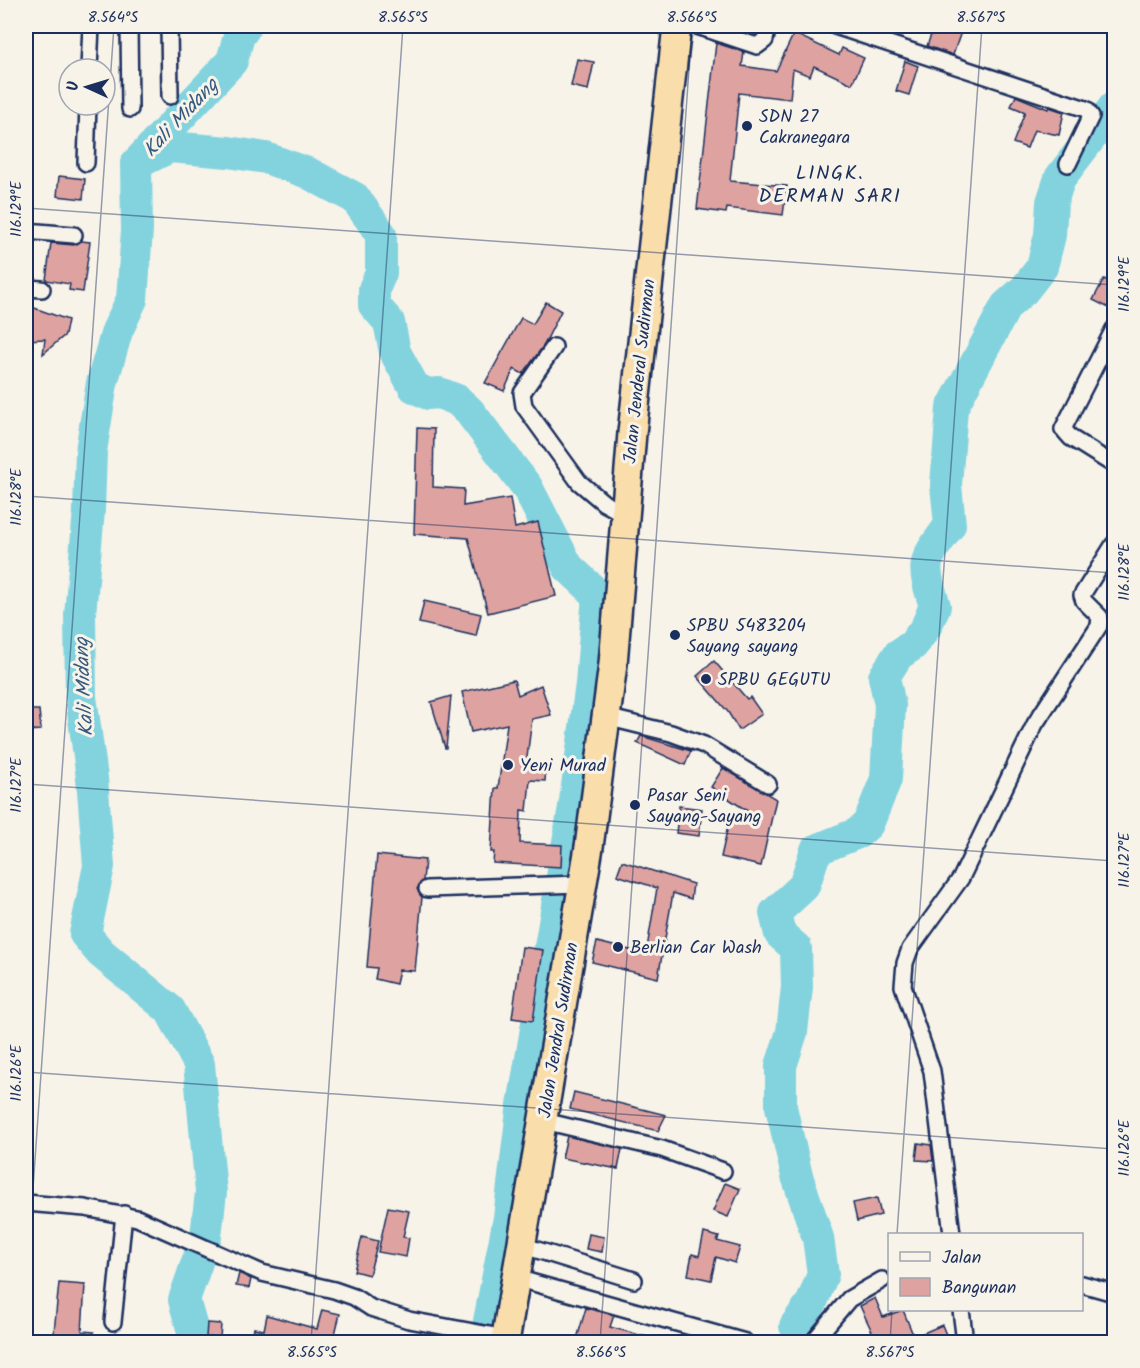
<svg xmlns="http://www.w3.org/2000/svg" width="1140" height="1368" font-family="Kalam,sans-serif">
  <rect width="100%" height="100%" fill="#f7f3e8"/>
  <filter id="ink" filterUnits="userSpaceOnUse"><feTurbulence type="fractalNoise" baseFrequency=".0167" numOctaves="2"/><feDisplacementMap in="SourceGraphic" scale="12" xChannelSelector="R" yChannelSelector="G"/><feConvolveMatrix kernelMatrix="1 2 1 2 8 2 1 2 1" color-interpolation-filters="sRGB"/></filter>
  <g filter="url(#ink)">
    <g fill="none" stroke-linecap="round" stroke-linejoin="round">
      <g stroke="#83d3df" stroke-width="32">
        <path d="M136,164L170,147L228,152L266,158L308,173L355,198L381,234V273L374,289V305L389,322L395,352L414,387L428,394L439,393L457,400L469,411L527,487L568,567L598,595L591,684L575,801L522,1111L509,1218L485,1342"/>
        <path d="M196,1342L184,1300L206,1236L211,1192L199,1064L170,1010L101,953L85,934L99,866L92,778L81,697L80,615L89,510L91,451L102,383L117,331L132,299L137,230L136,164L232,61L239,36L246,26"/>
        <path d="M809,1342L795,1326L812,1302L823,1274L818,1238L797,1176L781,1107V1066L792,1032L797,987L796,948L780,934L775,913L804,886L816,850L858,833L868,824L886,779L890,705L884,677L898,655L913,645L926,627L935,606C920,560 924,562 950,525L946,485L952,408L1006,306L1024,290L1042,267L1050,235L1052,202L1060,178L1114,107"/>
      </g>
    </g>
    <g fill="#dea3a1" stroke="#1b2f5e" stroke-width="1.5">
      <path d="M934,26H963L953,55L927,46Z"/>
      <path d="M795,31L797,35L839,55L842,48L864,58L852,84L814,66L810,76L793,69L790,99L739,93L730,181L787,186L783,215L727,208L726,213L697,209L716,43L744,52L742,66L776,71Z"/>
      <path d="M577,59L594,62L588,90L571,86Z"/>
      <path d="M905,61L918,66L909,95L896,91Z"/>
      <path d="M1016,96L1048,109L1049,107L1064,112L1059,135L1034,130L1027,148L1013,143L1025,112L1011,106Z"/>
      <path d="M59,176L85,179L83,199L57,196Z"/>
      <path d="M81,241L90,242L83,292L69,290L70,284L46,280L51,243L74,245Z"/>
      <path d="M1104,279L1114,284V297L1109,308L1093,300Z"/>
      <path d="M546,302L561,311L544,345L523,374L514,369L504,391L485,383L521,318L533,324Z"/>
      <path d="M26,305L68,320L65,335L43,354L45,339L26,340Z"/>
      <path d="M417,428L434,429L433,487L464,489L463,506L510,498L515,528L538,522L556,596L488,613L468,538L414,534Z"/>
      <path d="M424,601L481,614L476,636L419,623Z"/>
      <path d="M714,661L747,699L750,697L762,714L739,730L728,712L697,676Z"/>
      <path d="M514,680L518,695L541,685L551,715L532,719L526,765L546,766L545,781L530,780L527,811L521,810L520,843L562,845L561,867L493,863L494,852H491L495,788H498L507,724L471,732L462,692Z"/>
      <path d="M451,696L446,748H445L431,702Z"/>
      <path d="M26,710H39L41,730L26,731Z"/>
      <path d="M641,736L691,751L685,765L637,743Z"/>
      <path d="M723,768L776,799L761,866L721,857L731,813L755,816L711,787Z"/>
      <path d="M679,806L702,809L699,836L676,833Z"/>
      <path d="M377,855L425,860L423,880L417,889L422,897L415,971L399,970L396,984L375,979L377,968L367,967Z"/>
      <path d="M622,861L693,884L691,899L673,893L658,978L592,962L597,942L646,954L657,888L617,875Z"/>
      <path d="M522,947L543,950L533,1021L512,1018Z"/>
      <path d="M574,1092L666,1115L658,1131L570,1109Z"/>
      <path d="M567,1136L622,1149L618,1169L562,1158Z"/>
      <path d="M918,1143L931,1145L933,1161L916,1160Z"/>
      <path d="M725,1183L740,1189L728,1217L713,1211Z"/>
      <path d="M877,1198L881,1215L857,1221L853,1203Z"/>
      <path d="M388,1207L409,1211L403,1237L409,1238L406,1257L378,1252Z"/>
      <path d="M704,1233L719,1237L717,1241L740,1247L735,1263L716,1257L711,1280L688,1275L692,1254L699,1256Z"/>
      <path d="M589,1234L604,1237L602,1252L586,1249Z"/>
      <path d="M362,1237L378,1241L369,1275L354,1271Z"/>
      <path d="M239,1273L251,1279L249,1288L236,1286Z"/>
      <path d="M59,1283L85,1285L82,1331L94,1332V1342H53Z"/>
      <path d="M875,1298L883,1317L903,1310L914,1337L942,1325L949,1342H877L860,1306Z"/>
      <path d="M586,1308L614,1315L610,1327L651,1338L650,1342H576Z"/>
      <path d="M322,1310L340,1314L335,1334L350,1338L349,1342H251L254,1328L264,1330L267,1315L317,1329Z"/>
      <path d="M207,1323L221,1324L220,1338L206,1337Z"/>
    </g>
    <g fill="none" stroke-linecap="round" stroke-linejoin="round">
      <defs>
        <g id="street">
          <path d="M129,26L130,109"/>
          <path d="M169,26L170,96"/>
          <path d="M697,26L757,46L765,40L768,26"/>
          <path d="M835,26L1086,109L1091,116L1068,164"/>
          <path d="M89,69L91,26"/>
          <path d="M86,163L88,105"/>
          <path d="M26,231L74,235"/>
          <path d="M26,288L42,289"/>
          <path d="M1114,329L1063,429L1071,438L1114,465"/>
          <path d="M554,347L522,393L524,406L579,482L604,503L624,514"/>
          <path d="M606,717L671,733L704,745L768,784"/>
          <path d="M427,889L582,884"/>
          <path d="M544,1121L662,1149L723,1171"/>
          <path d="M26,1203L85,1208L137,1218L262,1273L334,1290L354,1297L371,1308L409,1320L506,1338"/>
          <path d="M952,1234L932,1071L903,986L905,963L910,949L961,878L1035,724L1099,626L1100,617L1084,601L1082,595L1114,544"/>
          <path d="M521,1245L634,1280"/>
          <path d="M516,1278L745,1342"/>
          <path d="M1082,1284L1114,1293"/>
          <path d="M961,1310L965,1342"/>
          <path d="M113,1322L124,1214"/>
          <path d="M813,1342L849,1299L882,1280"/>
        </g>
        <path id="highway" d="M505,1342L589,847L613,664L632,433L677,26"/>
      </defs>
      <use href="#street" stroke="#1b2f5e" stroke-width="20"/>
      <use href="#highway" stroke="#1b2f5e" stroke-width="32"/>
      <use href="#street" stroke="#f7f3e8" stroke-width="15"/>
      <use href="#highway" stroke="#f9deab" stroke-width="27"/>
    </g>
  </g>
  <path fill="none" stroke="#1b2f5e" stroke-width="1.5" stroke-opacity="0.45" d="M26,208L1114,285M26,496L1114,573M26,784L1114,861M26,1072L1114,1149M897,1234L982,26M26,1289L114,26M311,1342L403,26M600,1342L692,26M890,1342L892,1310"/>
  <g fill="#1b2f5e" stroke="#f7f3e8" stroke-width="2">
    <circle cx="747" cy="126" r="6"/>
    <circle cx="675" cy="635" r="6"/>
    <circle cx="706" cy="679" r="6"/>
    <circle cx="508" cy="765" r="6"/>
    <circle cx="635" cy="805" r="6"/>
    <circle cx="618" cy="947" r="6"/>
  </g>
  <g text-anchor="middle" stroke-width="6" stroke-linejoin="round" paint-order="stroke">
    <g font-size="18" fill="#1b2f5e" stroke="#f7f3e8" text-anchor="start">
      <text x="759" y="122">SDN 27<tspan x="759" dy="21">Cakranegara</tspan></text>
      <text x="687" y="631">SPBU 5483204<tspan x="687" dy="21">Sayang sayang</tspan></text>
      <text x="718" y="685">SPBU GEGUTU</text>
      <text x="520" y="771">Yeni Murad</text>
      <text x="647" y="801">Pasar Seni<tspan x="647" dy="21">Sayang-Sayang</tspan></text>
      <text x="630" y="953">Berlian Car Wash</text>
    </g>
    <g font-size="18" fill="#1b2f5e" stroke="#f7f3e8">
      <text transform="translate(639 371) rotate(-84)" y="6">Jalan Jenderal Sudirman</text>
      <text transform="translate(558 1030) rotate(-81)" y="6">Jalan Jendral Sudirman</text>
    </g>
    <g font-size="20" font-style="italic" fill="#35587e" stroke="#f7f3e8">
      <text transform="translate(180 117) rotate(-47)" y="7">Kali Midang</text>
      <text transform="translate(83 687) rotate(-93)" y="7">Kali Midang</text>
    </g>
    <g font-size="20" letter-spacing="1.5" fill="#1b2f5e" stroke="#f7f3e8">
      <text x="830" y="179">LINGK.<tspan x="830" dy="23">DERMAN SARI</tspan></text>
    </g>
  </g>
  <rect width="1140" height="1368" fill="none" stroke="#f7f3e8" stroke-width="66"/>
  <rect x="888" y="1233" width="195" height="78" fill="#f7f3e8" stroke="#9fa5b1" stroke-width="1.5"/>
  <rect x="900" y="1252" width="30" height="9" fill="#f7f3e8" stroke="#9fa5b1" stroke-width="1.5"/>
  <text x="942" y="1263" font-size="18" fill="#1b2f5e">Jalan</text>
  <rect x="900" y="1278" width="30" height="18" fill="#dea3a1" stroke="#9fa5b1" stroke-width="1.5"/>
  <text x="942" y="1293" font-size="18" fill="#1b2f5e">Bangunan</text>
  <g transform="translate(87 87) rotate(274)"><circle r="28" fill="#f7f3e8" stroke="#9fa5b1" stroke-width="1.5"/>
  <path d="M0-4.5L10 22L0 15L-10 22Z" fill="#1b2f5e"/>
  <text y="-9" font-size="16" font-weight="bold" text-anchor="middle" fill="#1b2f5e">U</text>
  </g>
  <rect x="33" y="33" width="1074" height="1302" fill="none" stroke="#1b2f5e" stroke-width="2"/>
  <g font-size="15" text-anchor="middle" fill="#1b2f5e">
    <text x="113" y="22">8.564°S</text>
    <text x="403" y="22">8.565°S</text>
    <text x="692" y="22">8.566°S</text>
    <text x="981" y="22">8.567°S</text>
    <text transform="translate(16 209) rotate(-90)" y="5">116.129°E</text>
    <text transform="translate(1124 284) rotate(-90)" y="5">116.129°E</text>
    <text transform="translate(16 497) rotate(-90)" y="5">116.128°E</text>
    <text transform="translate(1124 572) rotate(-90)" y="5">116.128°E</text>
    <text transform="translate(16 785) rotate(-90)" y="5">116.127°E</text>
    <text transform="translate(1124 860) rotate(-90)" y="5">116.127°E</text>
    <text transform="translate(16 1073) rotate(-90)" y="5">116.126°E</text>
    <text transform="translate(1124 1148) rotate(-90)" y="5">116.126°E</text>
    <text x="312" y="1357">8.565°S</text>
    <text x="601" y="1357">8.566°S</text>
    <text x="890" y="1357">8.567°S</text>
  </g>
</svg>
